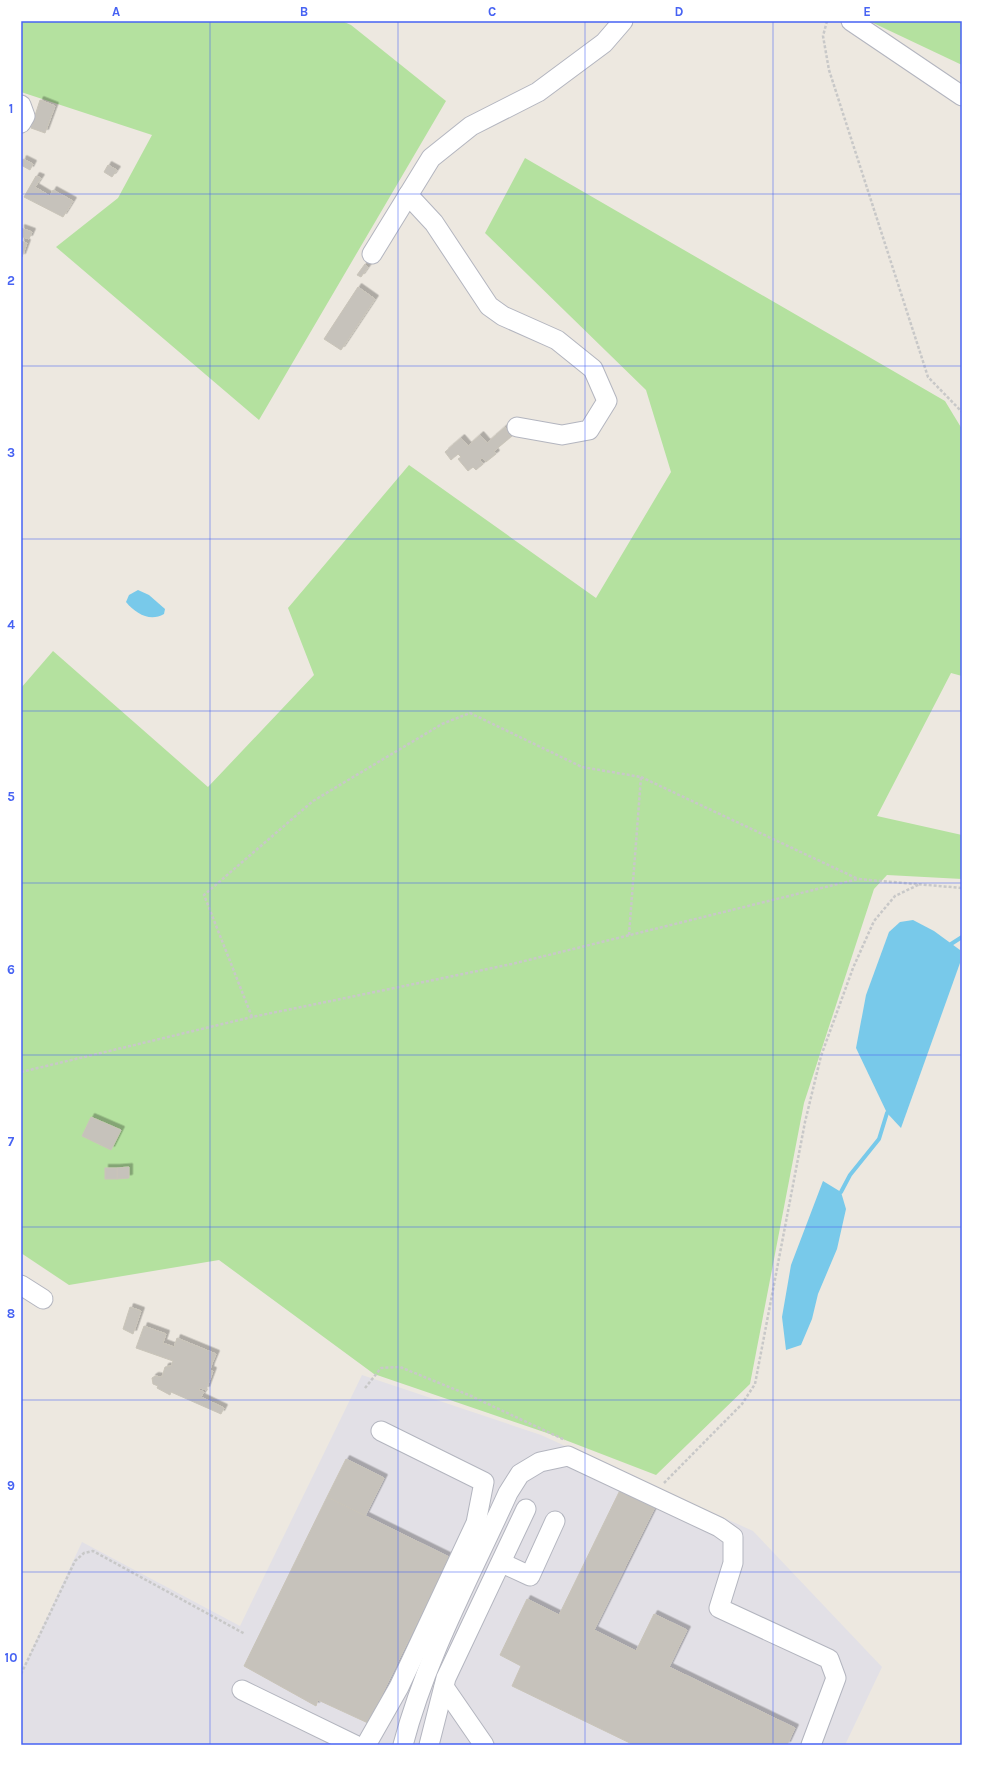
<svg xmlns="http://www.w3.org/2000/svg" width="983" height="1766" font-family="Karla,sans-serif">
  <defs>
    <filter id="shadow"><feDropShadow dx="3.5" dy="-3.5" stdDeviation="0" flood-color="#0004"/></filter>
  </defs>
  <rect width="100%" height="100%" fill="#ede8e0"/>
  <path fill="#e2e0e6" d="M362,1375L541,1435L753,1531L882,1667L845,1745H21V1673L82,1542L240,1626Z"/>
  <g fill="#b4e19f">
    <path d="M21,21H342L351,25L446,101L259,420L56,247L118,198L152,135L21,92Z"/>
    <path d="M869,21H962V65Z"/>
    <path d="M525,158L945,401L962,429V676L951,673L877,816L962,835V879L887,875L874,889L804,1103L750,1384L656,1475L547,1433L374,1374L219,1260L69,1285L21,1253V688L53,651L208,787L314,675L288,608L409,465L596,598L671,472L646,390L485,233Z"/>
  </g>
  <g fill="#78c9ea">
    <path d="M138,590L149,595L165,609L164,614C150,622 136,614 126,602L129,595Z"/>
    <path d="M913,920L934,931L960,950V963L901,1128L887,1113L856,1048L866,995L889,932L900,922Z"/>
    <path d="M823,1181L841,1192L846,1209L837,1249L818,1294L812,1319L801,1345L786,1350L782,1317L791,1265Z"/>
  </g>
  <g fill="none" stroke-linecap="round" stroke-linejoin="round">
    <g stroke="#78c9ea" stroke-width="4">
      <path d="M951,944L962,937"/>
      <path d="M841,1192L850,1175L879,1139L887,1113"/>
    </g>
  </g>
  <g fill="#c6c2bb" stroke="#c9c4b9" filter="url(#shadow)">
    <path d="M40,100L55,106L45,133L31,128Z"/>
    <path d="M23,159L33,164L30,170L21,165Z"/>
    <path d="M108,165L117,170L112,177L104,172Z"/>
    <path d="M36,176L41,178L35,187L50,196L53,190L73,201L63,217L24,197Z"/>
    <path d="M21,228L32,232L29,239L23,237L21,241Z"/>
    <path d="M21,241L27,243L22,257H21Z"/>
    <path d="M365,264L368,267L361,277L357,275Z"/>
    <path d="M358,287L375,299L341,350L324,339Z"/>
    <path d="M505,427L512,436L494,451L496,454L486,462L482,458L480,460L483,464L476,470L473,467L468,471L458,459L461,457L458,454L451,460L445,452L461,438L468,446L480,435L487,443Z"/>
    <path d="M91,1117L121,1130L111,1150L82,1136Z"/>
    <path d="M129,1167V1178L117,1179V1168Z"/>
    <rect x="105" y="1168" width="12" height="11"/>
    <path d="M130,1307L141,1311L133,1334L123,1329Z"/>
    <path d="M144,1326L166,1334L163,1343L174,1347L177,1338L216,1354L211,1366L210,1370L213,1371L206,1390L200,1388L199,1390L204,1392L201,1397L224,1408L221,1414L171,1392L170,1395L157,1388L158,1386L153,1384L152,1378L155,1376L162,1377L165,1367L171,1366L173,1361L136,1348Z"/>
    <path d="M346,1459L384,1478L365,1516L327,1497Z"/>
    <path d="M623,1484L658,1501L594,1630L636,1651L654,1614L687,1630L669,1667L795,1728L787,1745H634L512,1686L521,1666L500,1655L527,1599L559,1615Z"/>
    <path d="M327,1497L449,1557L368,1723L318,1700L316,1706L244,1666Z"/>
  </g>
  <g fill="none" stroke-linecap="round" stroke-linejoin="round">
    <defs>
      <g id="minor">
        <path d="M851,21L962,96"/>
        <path d="M21,105L25,116L21,123"/>
        <path d="M408,195L434,223L489,306L503,316L557,340L593,369L607,401L589,430L562,435L517,427"/>
        <path d="M372,254L431,158L471,126L538,92L604,43L623,21"/>
        <path d="M21,1285L43,1299"/>
        <path d="M502,1563L530,1576L555,1521"/>
        <path d="M444,1687L484,1745"/>
        <path d="M242,1690L355,1745"/>
        <path d="M366,1745L399,1687L476,1523L484,1482L381,1431"/>
        <path d="M403,1745C426,1657 471,1575 508,1493L520,1474L540,1462L568,1456L719,1527L733,1537V1563L719,1608L829,1659L836,1678L811,1745"/>
        <path d="M429,1745L446,1678L526,1509"/>
      </g>
    </defs>
    <use href="#minor" stroke="#b3b5bf" stroke-width="21"/>
    <g stroke="#c8c8c8" stroke-width="2.5" stroke-dasharray="3 2" stroke-linecap="butt">
      <path d="M827,21L823,36L829,70L928,377L962,412"/>
      <path d="M641,777L858,879"/>
      <path d="M252,1017L204,895L313,801L442,724L470,713L582,767L641,777L629,935"/>
      <path d="M21,1072L252,1017L512,964L858,879L962,888"/>
      <path d="M365,1388L381,1368L400,1367L471,1396L565,1440"/>
      <path d="M664,1483L742,1404L755,1384L805,1122L821,1056L853,968L874,921L895,896L920,884"/>
      <path d="M21,1674L75,1561L84,1553L93,1551L245,1634"/>
    </g>
    <use href="#minor" stroke="#fff" stroke-width="19"/>
  </g>
  <path fill="none" stroke="#4763f3" stroke-width="1" stroke-opacity="0.55" d="M210,21V1745M398,21V1745M585,21V1745M773,21V1745M21,194H962M21,366H962M21,539H962M21,711H962M21,883H962M21,1055H962M21,1227H962M21,1400H962M21,1572H962"/>
  <rect width="983" height="1766" fill="none" stroke="#ffffff" stroke-width="44"/>
  <rect x="22" y="22" width="939" height="1722" fill="none" stroke="#4763f3" stroke-width="1.5"/>
  <g font-size="13" text-anchor="middle" font-weight="bold" fill="#4763f3">
    <text x="116" y="16">A</text>
    <text x="304" y="16">B</text>
    <text x="492" y="16">C</text>
    <text x="679" y="16">D</text>
    <text x="867" y="16">E</text>
    <text x="11" y="113">1</text>
    <text x="11" y="285">2</text>
    <text x="11" y="457">3</text>
    <text x="11" y="629">4</text>
    <text x="11" y="801">5</text>
    <text x="11" y="974">6</text>
    <text x="11" y="1146">7</text>
    <text x="11" y="1318">8</text>
    <text x="11" y="1490">9</text>
    <text x="11" y="1662">10</text>
  </g>
</svg>
